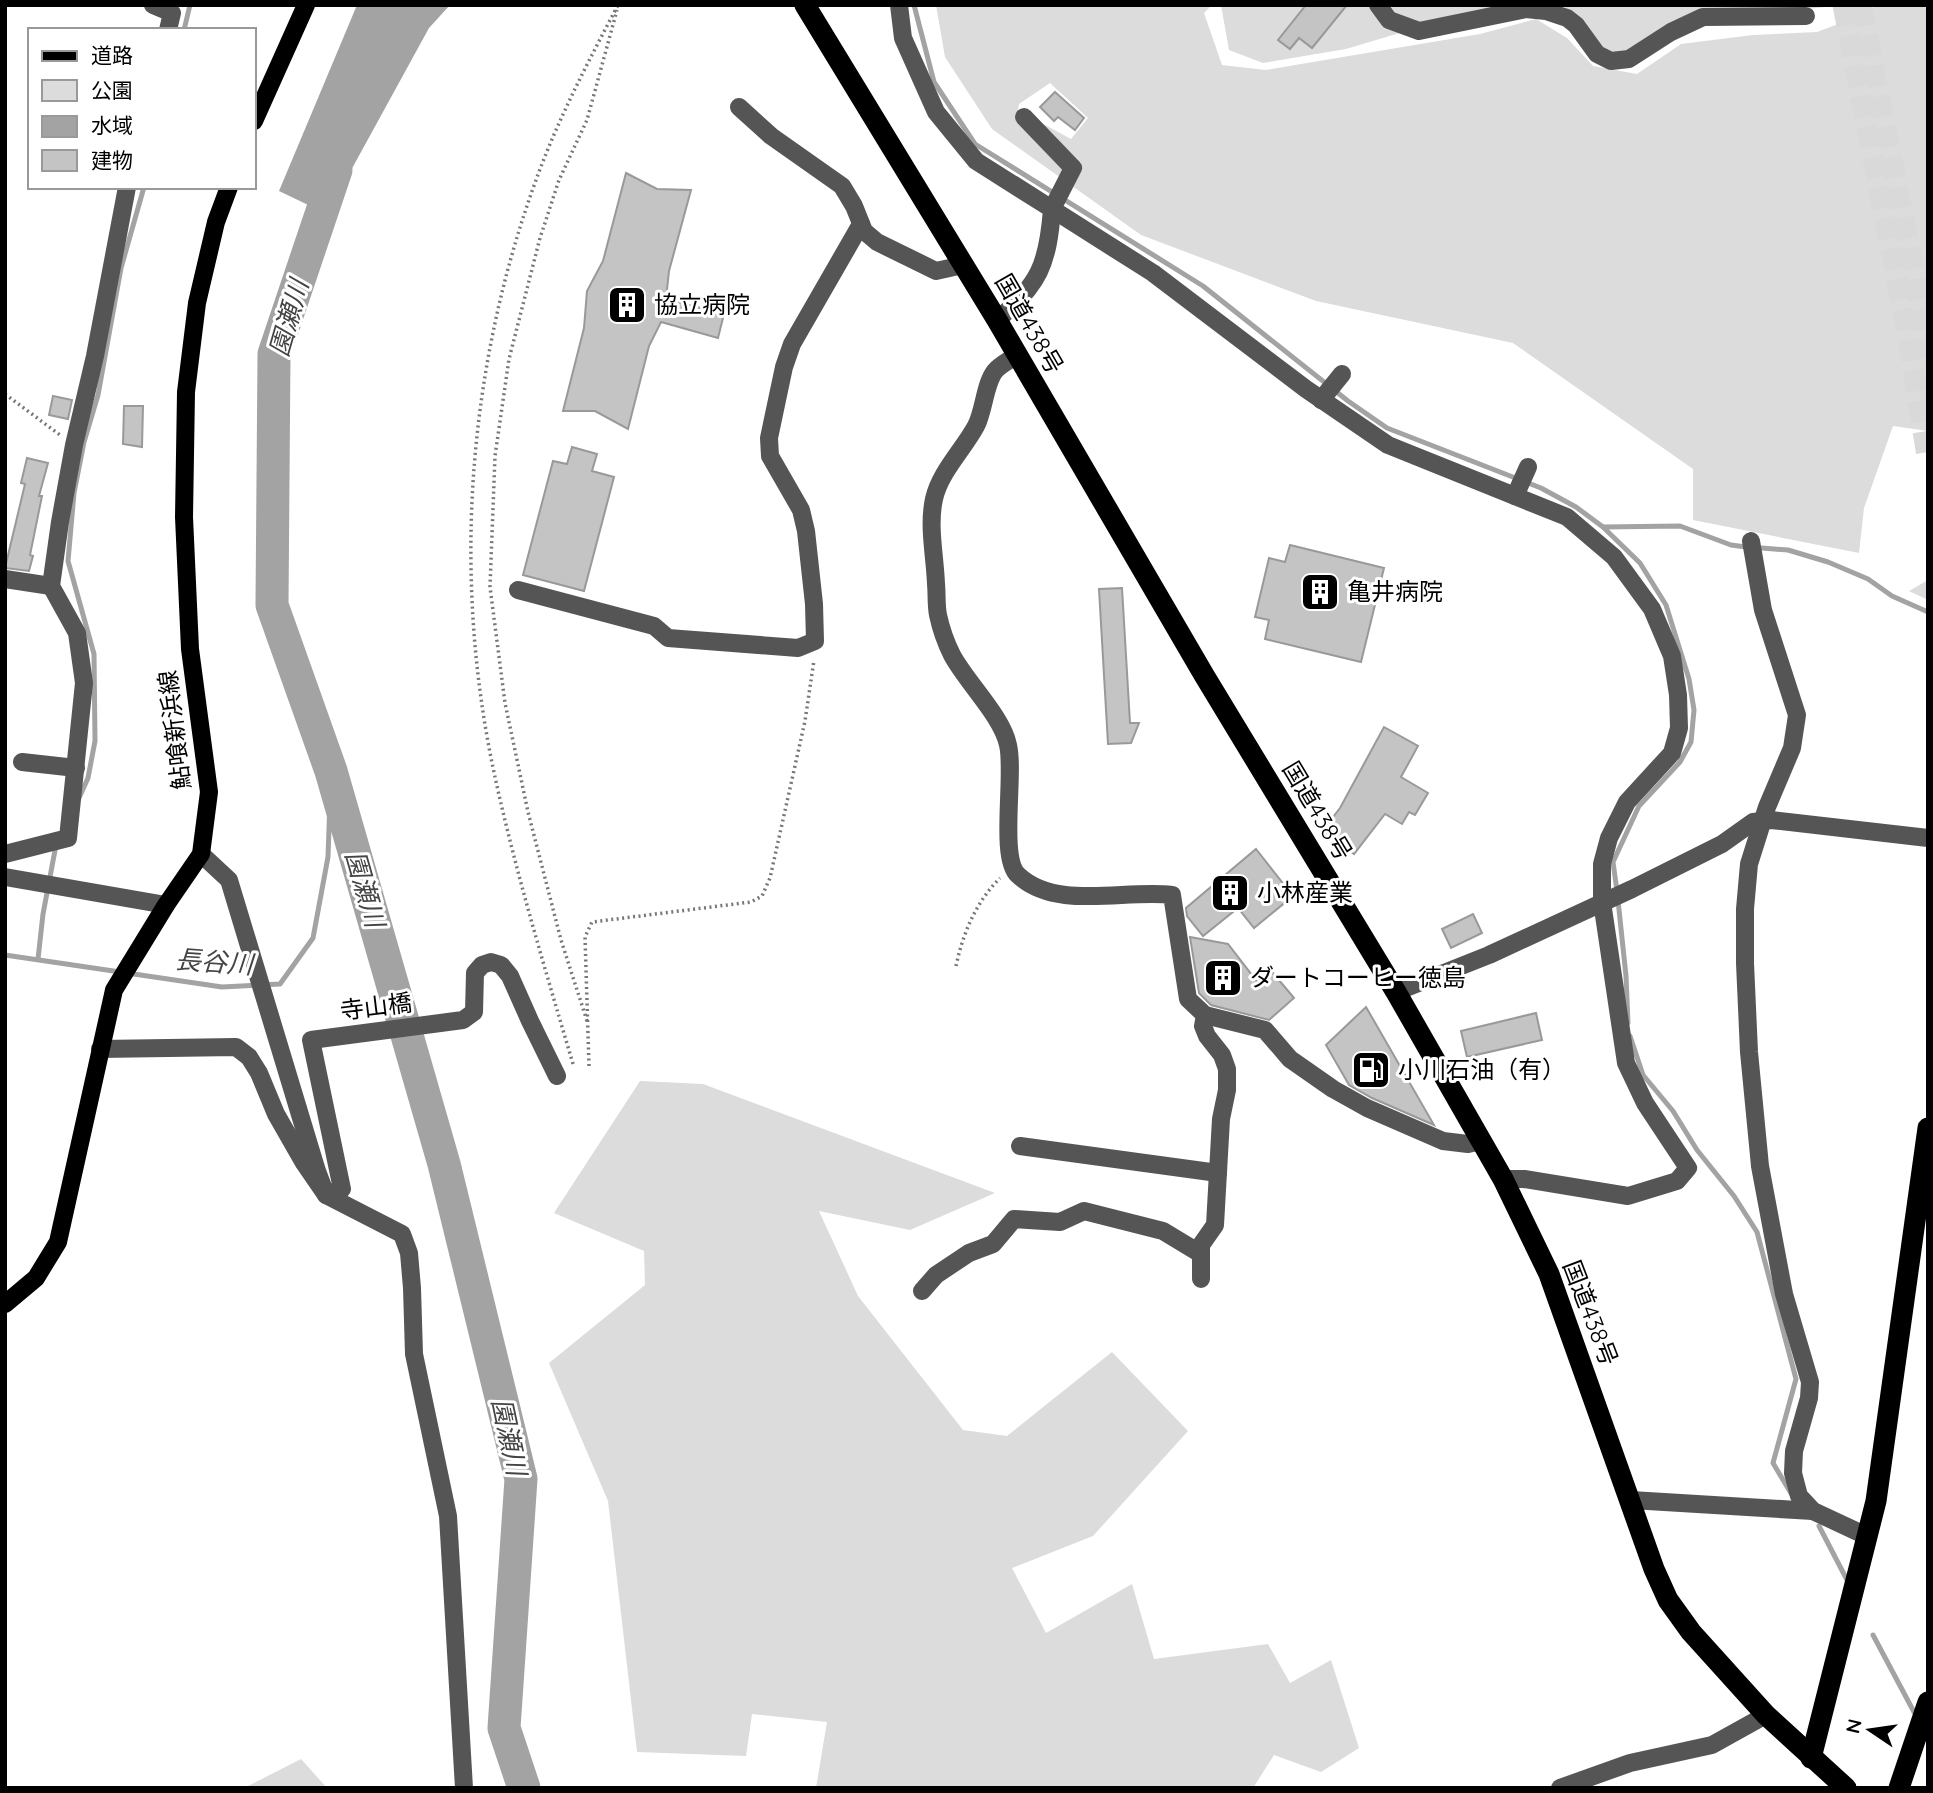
<svg xmlns="http://www.w3.org/2000/svg" width="1933" height="1793" font-family="Quicksand,'Noto Sans JP',sans-serif">
  <rect width="100%" height="100%" fill="#fff"/>
  <g fill="#dcdcdc" fill-rule="evenodd">
    <path d="M936,5H1212L1204,13L1222,65L1266,70L1480,34L1536,19L1567,38L1593,66L1637,74L1681,44L1753,35L1817,32L1870,12L1874,5H1928V431L1893,426L1864,508L1859,553L1693,520V469L1513,343L1316,301L1141,235L992,129L945,57ZM1050,83L1088,118L1071,139L1036,120L1073,155L1062,162L1017,115L1019,104Z"/>
    <path d="M1221,5H1371L1403,32L1346,49L1263,63L1229,50Z"/>
    <path d="M1389,5H1503L1418,25L1391,12Z"/>
    <path d="M1554,5H1848L1804,9L1703,10L1629,55L1611,54L1594,40L1582,21L1563,6Z"/>
    <path d="M1928,580V600L1909,591Z"/>
    <path d="M640,1081L703,1084L995,1193L910,1230L819,1211L858,1296L963,1430L1007,1436L1112,1352L1188,1431L1093,1536L1012,1568L1046,1633L1132,1584L1154,1659L1268,1644L1290,1683L1331,1660L1359,1748L1321,1772L1274,1755L1253,1788H816L827,1722L752,1714L746,1756L637,1752L608,1501L549,1363L645,1285L644,1251L554,1213Z"/>
    <path d="M301,1759L327,1788H244Z"/>
  </g>
  <path fill="#a3a3a3" d="M357,5H450L429,28L327,214L279,191Z"/>
  <g fill="none" stroke-linecap="round" stroke-linejoin="round">
    <g stroke="#a3a3a3" stroke-width="5">
      <path d="M914,5L934,82L975,144L1203,286L1348,401L1387,428L1541,488L1576,507L1603,527L1640,563L1666,605L1689,679L1694,710L1691,742L1680,762L1639,806L1613,862L1617,891"/>
      <path d="M184,30L190,5"/>
      <path d="M1603,527L1680,526L1731,545L1746,547"/>
      <path d="M1762,548L1788,550L1828,562L1868,579L1892,596L1928,612"/>
      <path d="M79,798L88,778L95,741L94,654L68,561L74,493L84,442L98,395L121,268L144,187"/>
      <path d="M1618,900L1626,976L1628,1023"/>
      <path d="M5,955L222,987L280,984L313,938L328,857L331,771"/>
      <path d="M38,959L43,914L56,845"/>
      <path d="M1630,1036L1643,1075L1673,1111L1697,1150L1734,1196L1757,1232L1796,1379L1773,1463L1792,1495"/>
      <path d="M1819,1526L1847,1580"/>
      <path d="M1873,1635L1914,1712"/>
    </g>
    <path stroke="#a3a3a3" stroke-width="33" d="M336,170L274,354L272,605L331,771L444,1164L521,1479L504,1728L524,1788"/>
  </g>
  <g fill="#c4c4c4" stroke="#999" stroke-width="2">
    <path d="M1306,5H1347L1312,48L1299,38L1290,49L1278,40Z"/>
    <path d="M1055,92L1084,118L1075,130L1058,117L1054,121L1040,107Z"/>
    <path d="M626,173L657,189L691,190L669,271L666,299L724,314L718,338L661,322L649,346L628,429L595,411H563L584,328L587,291L603,261Z"/>
    <path d="M53,396L72,400L68,419L49,415Z"/>
    <path d="M124,406H143L142,447L123,444Z"/>
    <path d="M572,447L597,454L592,471L614,477L584,591L523,575L553,461L567,464Z"/>
    <path d="M27,458L48,463L39,496H42L30,555L33,556L29,571L5,568L25,484L21,483Z"/>
    <path d="M1290,545L1384,568L1361,662L1265,639L1269,620L1255,617L1269,558L1285,562Z"/>
    <path d="M1122,588L1130,723H1139L1131,743L1108,744L1099,589Z"/>
    <path d="M1384,727L1418,746L1401,777L1428,793L1415,815L1409,812L1402,824L1385,814L1354,854L1323,830L1340,808Z"/>
    <path d="M1256,849L1293,896L1254,928L1238,908L1203,936L1187,916L1186,908Z"/>
    <path d="M1473,914L1482,933L1451,948L1442,929Z"/>
    <path d="M1190,937L1228,944L1259,984L1273,973L1294,998L1269,1020L1211,1005L1199,993Z"/>
    <path d="M1366,1007L1434,1125L1372,1098L1349,1085L1326,1045Z"/>
    <path d="M1536,1013L1542,1040L1467,1057L1461,1031Z"/>
  </g>
  <g fill="none" stroke-linecap="round" stroke-linejoin="round">
    <g stroke="#d9d9d9" stroke-width="21" stroke-dasharray="21 10" stroke-linecap="butt">
      <path d="M1843,5L1908,337L1928,462"/>
      <path d="M1861,5L1912,260L1928,357"/>
    </g>
    <g stroke="#777" stroke-width="3.5" stroke-dasharray="2 3.5" stroke-linecap="butt">
      <path d="M5,394L60,435"/>
      <path d="M956,966C963,933 976,902 1000,878"/>
      <path d="M587,1021L561,940L528,812L505,703L490,587L495,456L509,359L540,238L559,180L587,120L617,10"/>
      <path d="M573,1064C545,969 516,873 495,777C452,579 467,370 536,180C558,119 588,62 618,5"/>
      <path d="M589,1066L585,937L592,922L751,902L762,896L770,878L805,721L814,660"/>
    </g>
    <g stroke="#555" stroke-width="18">
      <path d="M153,5L172,13L168,30"/>
      <path d="M899,5L903,38L936,112L976,161L1052,209C1048,264 1039,285 997,320"/>
      <path d="M1378,5L1389,20L1419,31L1526,9L1546,11L1567,18L1576,25L1597,54L1611,61L1629,59L1671,32L1703,17L1806,16"/>
      <path d="M739,107L771,136L842,186L854,206L864,231L877,242L936,271L963,265"/>
      <path d="M1024,117L1073,168L1052,209L1153,273L1306,389L1388,445L1567,517L1614,557L1652,609L1672,656L1678,695L1679,728L1672,753L1627,802L1609,838L1602,864V902L1626,1063L1645,1103L1688,1168L1677,1181L1628,1196L1524,1179H1503"/>
      <path d="M1017,355C1010,360 1000,365 995,371C985,383 984,411 976,426C963,450 940,472 934,499C928,526 935,556 936,584C937,594 936,605 938,615C941,629 946,643 952,655C967,683 1002,716 1008,745C1015,774 999,858 1018,875C1056,911 1125,889 1172,895L1188,999L1205,1015L1265,1030L1290,1059L1333,1089L1367,1108L1443,1141L1468,1144L1481,1141"/>
      <path d="M1321,400L1342,374"/>
      <path d="M1515,496L1528,467"/>
      <path d="M1751,541L1763,610L1797,715L1792,748L1767,807L1749,864L1745,909V963L1749,1052L1760,1166L1784,1294L1810,1382L1809,1398L1794,1451L1793,1473L1799,1496L1813,1511L1858,1532"/>
      <path d="M5,579L51,586"/>
      <path d="M518,590L654,626L668,638L798,648L815,641L814,604L806,531L801,510L770,456L769,438L784,367L792,344L861,224"/>
      <path d="M22,762L76,768"/>
      <path d="M5,854L68,838L84,683L77,633L51,586L60,522L74,445L95,356L127,187"/>
      <path d="M201,854L229,880L317,1171L326,1195L342,1189L311,1040L463,1020L474,1012L475,973L482,965L491,962L501,965L510,976L530,1021L557,1076"/>
      <path d="M5,877L166,905"/>
      <path d="M1396,992L1489,955L1632,889L1722,844L1753,822L1771,820L1928,838"/>
      <path d="M100,1049L236,1047L249,1057L259,1073L276,1114L304,1163L326,1195L402,1234L409,1253L412,1288L414,1354L448,1516L464,1788"/>
      <path d="M1020,1146L1218,1173"/>
      <path d="M1201,1279V1245L1215,1225L1221,1119L1227,1090V1069L1222,1055L1207,1036L1203,1026L1205,1015"/>
      <path d="M922,1291L936,1275L969,1253L993,1244L1014,1219L1060,1222L1084,1211L1163,1231L1201,1254"/>
      <path d="M1631,1500L1813,1511"/>
      <path d="M1560,1788L1630,1763L1712,1745L1766,1715"/>
    </g>
    <g stroke="#000" stroke-width="18">
      <path d="M254,121L306,5"/>
      <path d="M5,1304L36,1278L58,1242L114,990L166,905L201,854L209,792L190,649L184,517L186,392L197,303L216,222L229,187"/>
    </g>
    <g stroke="#000" stroke-width="21">
      <path d="M805,5L997,320L1204,675L1396,992L1503,1179L1549,1274L1654,1569L1668,1600L1691,1632L1766,1715L1846,1788"/>
      <path d="M1811,1758L1876,1501L1928,1128"/>
      <path d="M1899,1788L1928,1702"/>
    </g>
  </g>
  <defs>
    <symbol id="building-square" viewBox="-11 -11 22 22"><rect x="-9" y="-9" width="18" height="18" rx="4" fill="#000" stroke="#fff"/><path d="M-4-6H4V6H1V3H-1V6H-4ZM-2.5-4.3h1.7v1.8h-1.7ZM.8-4.3h1.7v1.8H.8ZM-2.5-1h1.7V.8h-1.7ZM.8-1h1.7V.8H.8Z" fill="#fff"/></symbol>
    <symbol id="fuel-square" viewBox="-11 -11 22 22"><rect x="-9" y="-9" width="18" height="18" rx="4" fill="#000" stroke="#fff"/><path d="M-5.5-6h7V0h2V4h1.3V-2.5L3-4.5l.8-.8L6-3V5H2.5V1h-1V6h-7ZM-4.2-4.7v3.2H.2V-4.7Z" fill="#fff"/></symbol>
  </defs>
  <g fill-rule="evenodd">
    <use href="#building-square" x="605" y="283" width="44" height="44"/>
    <use href="#building-square" x="1298" y="570" width="44" height="44"/>
    <use href="#building-square" x="1208" y="871" width="44" height="44"/>
    <use href="#building-square" x="1201" y="956" width="44" height="44"/>
    <use href="#fuel-square" x="1349" y="1048" width="44" height="44"/>
  </g>
  <g text-anchor="middle" stroke-width="6" stroke-linejoin="round" paint-order="stroke">
    <g font-size="24" fill="#000" stroke="#fff" text-anchor="start">
      <text x="654" y="313">協立病院</text>
      <text x="1347" y="600">亀井病院</text>
      <text x="1257" y="901">小林産業</text>
      <text x="1250" y="986">ダートコーヒー徳島</text>
      <text x="1398" y="1078">小川石油（有）</text>
    </g>
    <g font-size="24" fill="#000" stroke="#fff">
      <text transform="translate(1029 324) rotate(60)" y="8">国道438号</text>
      <text transform="translate(175 730) rotate(-97)" y="8">鮎喰新浜線</text>
      <text transform="translate(1317 811) rotate(59)" y="8">国道438号</text>
      <text transform="translate(376 1007) rotate(-7)" y="8">寺山橋</text>
      <text transform="translate(1590 1313) rotate(69)" y="8">国道438号</text>
    </g>
    <g font-size="26" font-style="italic" fill="#444" stroke="#fff">
      <text transform="translate(289 318) rotate(-74)" y="9">園瀬川</text>
      <text transform="translate(365 889) rotate(74)" y="9">園瀬川</text>
      <text transform="translate(214 962) rotate(4)" y="9">長谷川</text>
      <text transform="translate(509 1437) rotate(78)" y="9">園瀬川</text>
    </g>
  </g>
  <rect width="1933" height="1793" fill="none" stroke="#000000" stroke-width="14"/>
  <rect x="28" y="28" width="228" height="161" fill="#ffffff" stroke="#999999" stroke-width="2"/>
  <rect x="42" y="51" width="35" height="10" fill="#000000" stroke="#999999" stroke-width="2"/>
  <text x="91" y="63" font-size="21" fill="#000000">道路</text>
  <rect x="42" y="80" width="35" height="21" fill="#dcdcdc" stroke="#999999" stroke-width="2"/>
  <text x="91" y="98" font-size="21" fill="#000000">公園</text>
  <rect x="42" y="116" width="35" height="21" fill="#a3a3a3" stroke="#999999" stroke-width="2"/>
  <text x="91" y="133" font-size="21" fill="#000000">水域</text>
  <rect x="42" y="150" width="35" height="21" fill="#c4c4c4" stroke="#999999" stroke-width="2"/>
  <text x="91" y="168" font-size="21" fill="#000000">建物</text>
  <g transform="translate(1870 1730) rotate(283)" stroke="#ffffff" stroke-width="5" paint-order="stroke">
  <path d="M0-5L12 26L0 18L-12 26Z" fill="#000000"/>
  <text y="-10" font-size="19" font-weight="bold" text-anchor="middle" fill="#000000">N</text>
  </g>
</svg>
